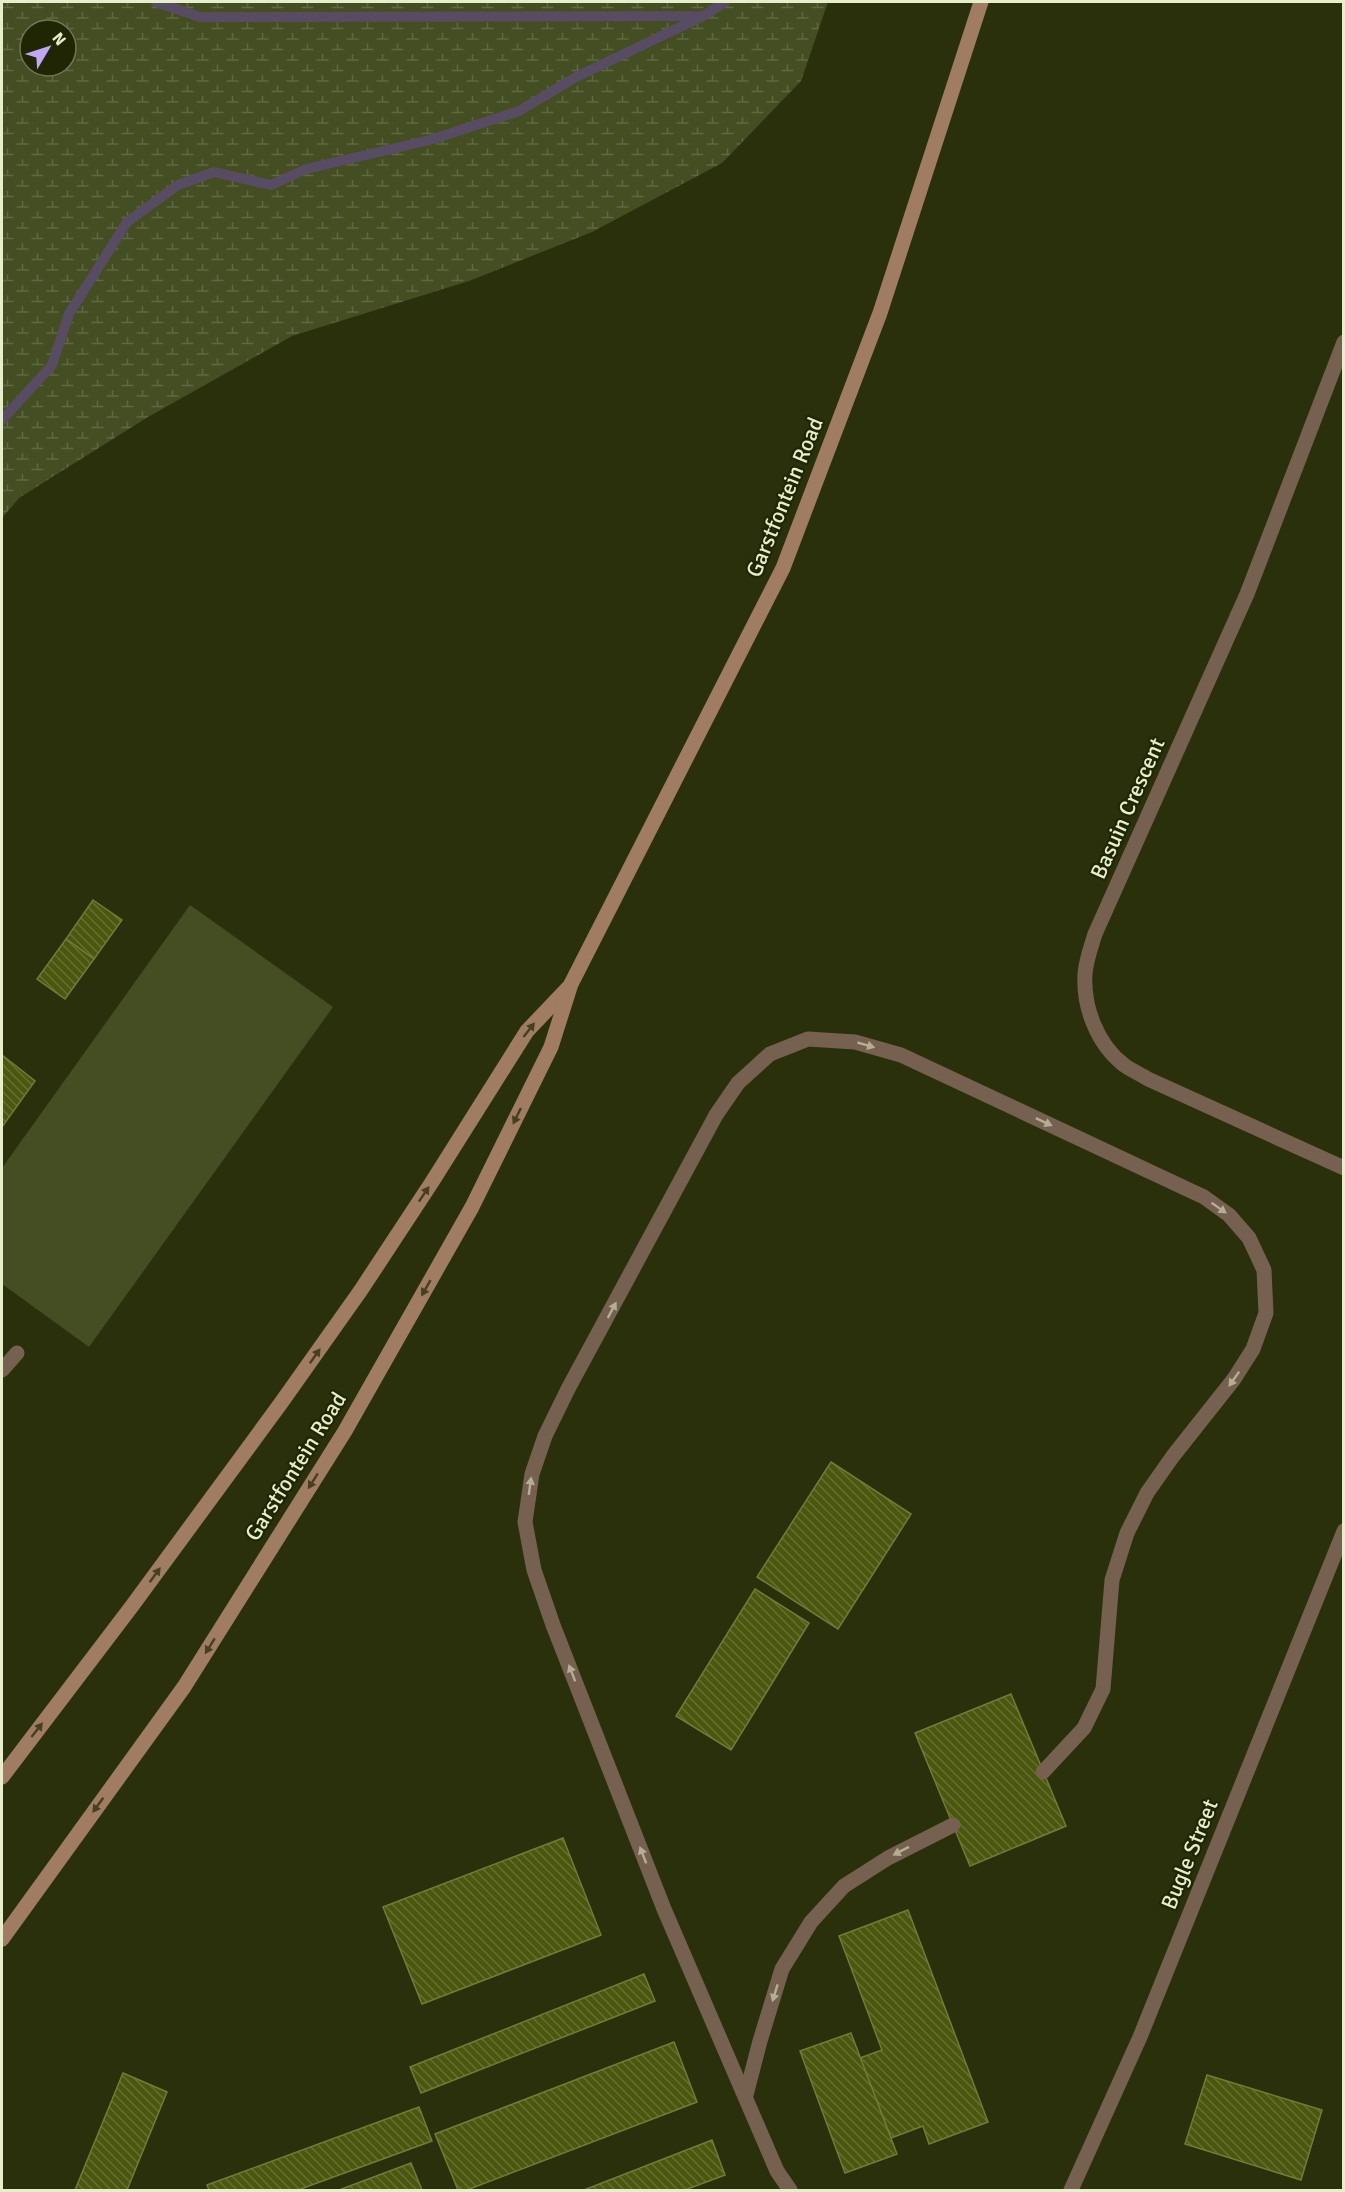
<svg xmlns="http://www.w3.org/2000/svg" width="1345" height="2192" font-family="Signika,sans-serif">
  <defs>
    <pattern id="wetland-marsh" width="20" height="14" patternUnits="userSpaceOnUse" patternTransform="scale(1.5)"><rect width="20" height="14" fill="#454d23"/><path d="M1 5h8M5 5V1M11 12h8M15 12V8" fill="none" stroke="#606742"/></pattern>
    <pattern id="building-back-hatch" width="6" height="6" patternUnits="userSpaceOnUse" patternTransform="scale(1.5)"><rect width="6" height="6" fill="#4b570f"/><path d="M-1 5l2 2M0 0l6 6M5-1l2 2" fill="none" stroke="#656f31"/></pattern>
  </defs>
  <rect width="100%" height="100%" fill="#2a300c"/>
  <path fill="url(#wetland-marsh)" fill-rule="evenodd" d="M2,2H828L801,81L722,163L592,232L469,281L292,336L148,417L19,498L2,518ZM30,30H66V66H30Z"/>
  <path fill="#454d23" d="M190,905L333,1007L89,1347L2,1284V1168Z"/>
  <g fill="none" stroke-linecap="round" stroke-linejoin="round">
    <g stroke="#584c62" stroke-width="10">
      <path d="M156,2L200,17L703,16L725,2"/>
      <path d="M2,420L52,365L69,314L127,222L178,185L214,172L271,185L306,169L430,140L519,111L578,76L703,16"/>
    </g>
  </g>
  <g fill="url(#building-back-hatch)" stroke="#707d3a" stroke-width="1.5">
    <path d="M93,900L122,920L94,959L66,939Z"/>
    <path d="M66,939L94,959L65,999L37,979Z"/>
    <path d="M2,1055L35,1081L2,1127Z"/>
    <path d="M831,1462L911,1514L838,1629L757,1577Z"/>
    <path d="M755,1589L809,1623L731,1750L676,1716Z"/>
    <path d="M1011,1694L1066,1826L970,1866L915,1733Z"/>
    <path d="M563,1838L601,1935L422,2004L383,1907Z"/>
    <path d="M908,1910L988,2122L929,2144L923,2126L891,2138L860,2058L882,2050L839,1936Z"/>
    <path d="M644,1974L655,2001L421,2093L410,2067Z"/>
    <path d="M851,2033L897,2154L845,2173L800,2051Z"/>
    <path d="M674,2042L697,2102L467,2190H458L435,2134Z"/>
    <path d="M123,2073L167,2092L127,2190H75Z"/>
    <path d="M1207,2075L1322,2110L1301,2180L1185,2144Z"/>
    <path d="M419,2107L432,2141L298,2190H209L207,2185Z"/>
    <path d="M712,2140L725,2175L685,2190H584Z"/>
    <path d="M411,2163L422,2190H339Z"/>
  </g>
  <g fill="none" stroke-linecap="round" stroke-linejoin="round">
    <g stroke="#766050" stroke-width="15">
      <path d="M2,1370L17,1353"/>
      <path d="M746,2095L760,2041L782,1969L811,1922L844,1886L888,1858L953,1825"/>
      <path d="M790,2190L777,2171L664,1909L553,1625L534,1570L525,1522L532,1474L545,1436L568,1389L716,1115L738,1083L770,1054L808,1039L855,1042L901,1055L1204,1197L1229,1215L1249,1238L1264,1270L1266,1313L1253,1349L1234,1379L1173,1456L1147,1493L1127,1533L1112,1580L1103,1689L1084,1728L1043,1772"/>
    </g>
    <g stroke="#766050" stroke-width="15">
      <path d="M1344,342L1247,594L1095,934C1091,947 1086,960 1085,974C1083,1007 1097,1044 1124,1065C1131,1070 1140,1074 1148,1079L1344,1168"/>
      <path d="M1071,2190L1140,2037L1344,1531"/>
    </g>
    <g stroke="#9f7c62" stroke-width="15">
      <path d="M2,1777L132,1606L281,1403L361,1290L432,1182L527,1031L568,988"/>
      <path d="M2,1939L184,1687L345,1431L472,1207L551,1047L571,984L783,568L880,313L981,2"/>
    </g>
  </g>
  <defs><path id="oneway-solid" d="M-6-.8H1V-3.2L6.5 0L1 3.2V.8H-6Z" transform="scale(1.5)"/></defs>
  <g fill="#464020">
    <use href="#oneway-solid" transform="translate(529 1030) rotate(-52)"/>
    <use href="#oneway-solid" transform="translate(517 1116) rotate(116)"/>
    <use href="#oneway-solid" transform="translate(424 1194) rotate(-56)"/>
    <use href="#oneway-solid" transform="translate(426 1288) rotate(120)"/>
    <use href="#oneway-solid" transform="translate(315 1356) rotate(-55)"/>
    <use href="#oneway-solid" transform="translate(313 1481) rotate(122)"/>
    <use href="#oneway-solid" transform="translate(155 1575) rotate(-54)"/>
    <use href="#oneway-solid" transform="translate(210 1646) rotate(122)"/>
    <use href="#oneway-solid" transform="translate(37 1730) rotate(-52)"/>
    <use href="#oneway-solid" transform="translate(98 1805) rotate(126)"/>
  </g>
  <g fill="#b4ae94">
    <use href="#oneway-solid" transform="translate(866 1045) rotate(16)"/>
    <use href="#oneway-solid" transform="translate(1044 1122) rotate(25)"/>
    <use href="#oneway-solid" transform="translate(1219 1208) rotate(35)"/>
    <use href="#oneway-solid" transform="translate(612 1310) rotate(-62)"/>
    <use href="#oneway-solid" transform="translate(1234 1379) rotate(125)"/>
    <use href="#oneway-solid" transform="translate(530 1486) rotate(-82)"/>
    <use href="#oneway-solid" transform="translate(572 1673) rotate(-111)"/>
    <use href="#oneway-solid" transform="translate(901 1851) rotate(153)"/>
    <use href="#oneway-solid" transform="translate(643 1855) rotate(-111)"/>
    <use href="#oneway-solid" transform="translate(775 1993) rotate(107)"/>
  </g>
  <g text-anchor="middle" stroke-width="4.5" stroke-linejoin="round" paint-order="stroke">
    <g font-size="22" fill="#e6eecc" stroke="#202603">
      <text transform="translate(784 497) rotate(-68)" y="8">Garstfontein Road</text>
      <text transform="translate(1127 808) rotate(-66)" y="8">Basuin Crescent</text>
      <text transform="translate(295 1466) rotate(-58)" y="8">Garstfontein Road</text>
      <text transform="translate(1189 1854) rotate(-68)" y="8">Bugle Street</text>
    </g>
  </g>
  <rect width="1345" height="2192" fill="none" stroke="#e6eecc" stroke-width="6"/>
  <g transform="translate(48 48) rotate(51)"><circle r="28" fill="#202603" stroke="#6f7653" stroke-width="1.5"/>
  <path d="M0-4.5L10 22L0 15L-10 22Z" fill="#c0a8f3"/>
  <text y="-9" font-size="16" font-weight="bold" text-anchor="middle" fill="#e6eecc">N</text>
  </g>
</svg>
